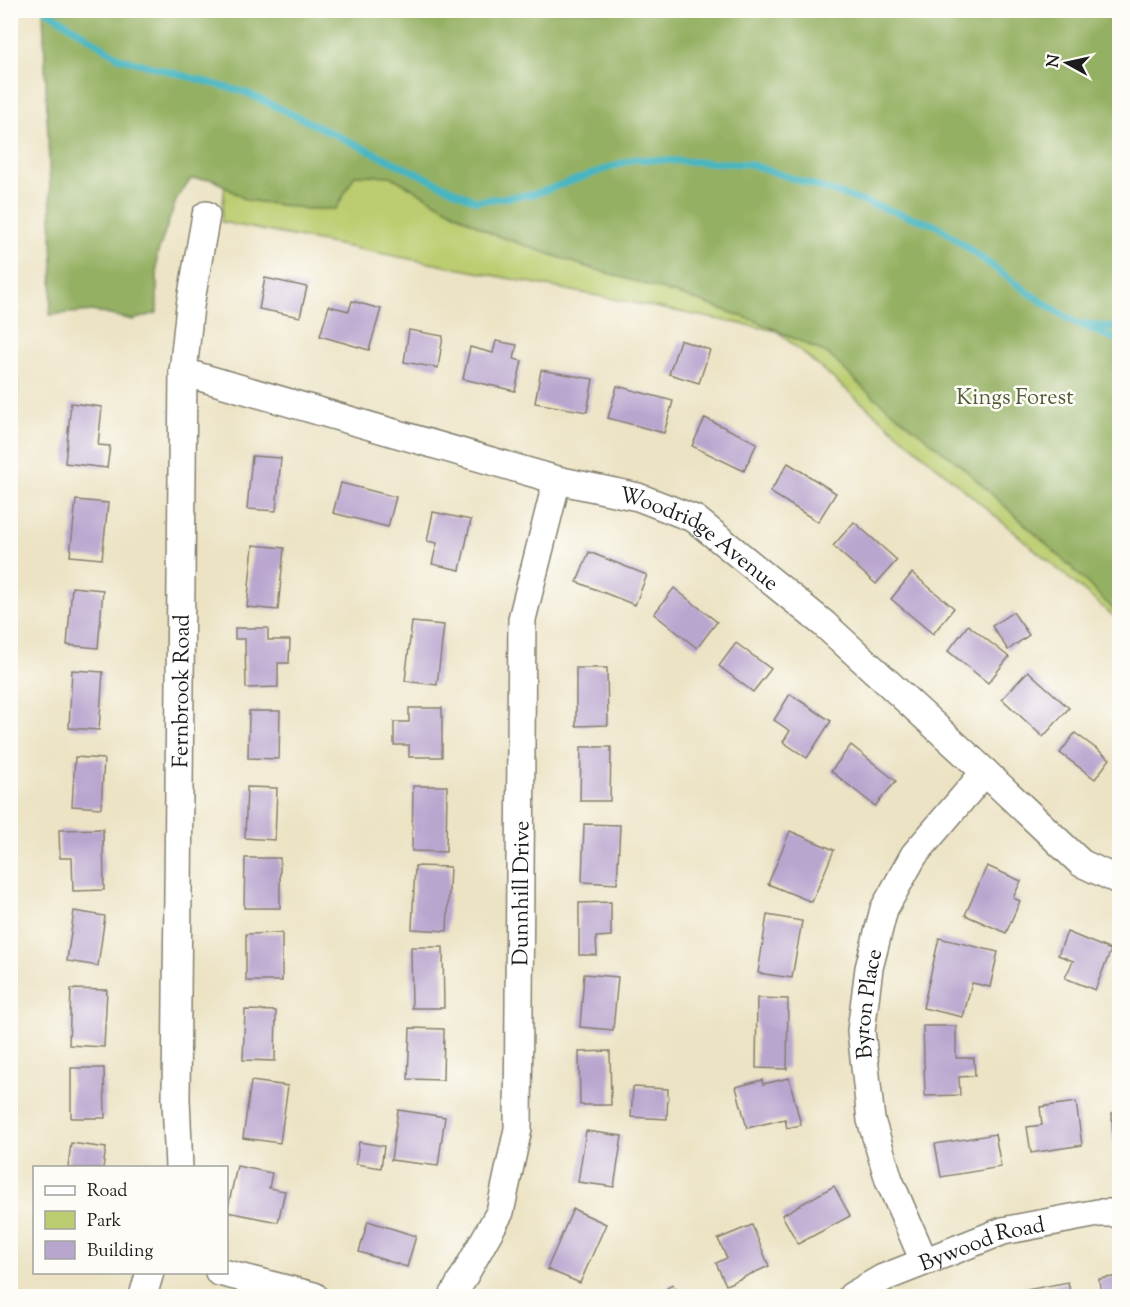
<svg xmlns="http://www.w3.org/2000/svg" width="1130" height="1307" font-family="'Sorts Mill Goudy',serif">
  <rect width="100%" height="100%" fill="#fdfcf7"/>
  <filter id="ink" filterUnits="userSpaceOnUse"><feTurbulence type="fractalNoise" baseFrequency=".0167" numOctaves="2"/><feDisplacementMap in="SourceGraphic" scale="12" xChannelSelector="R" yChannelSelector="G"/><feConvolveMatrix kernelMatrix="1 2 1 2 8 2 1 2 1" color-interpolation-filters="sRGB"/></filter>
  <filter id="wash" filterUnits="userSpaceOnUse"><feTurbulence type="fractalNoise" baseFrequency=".008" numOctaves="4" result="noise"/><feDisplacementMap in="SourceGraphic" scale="24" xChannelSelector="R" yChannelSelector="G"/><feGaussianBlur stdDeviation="1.35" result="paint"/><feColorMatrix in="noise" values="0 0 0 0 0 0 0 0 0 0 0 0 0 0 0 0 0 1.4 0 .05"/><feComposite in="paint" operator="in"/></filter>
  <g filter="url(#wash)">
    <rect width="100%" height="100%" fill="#ece3c4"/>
    <g fill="#bbcd70" stroke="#6c7446" stroke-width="1.5">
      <path d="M229,148L938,226L1119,338V621L777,331L221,222Z"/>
      <path d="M11,381L17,382L11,567L10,381Z"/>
    </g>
    <path fill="#94b062" stroke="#58663f" stroke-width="1.5" d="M43,11H1119V615L1069,565L960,465L864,389L828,354L758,322L690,298L584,266L492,234L390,176L355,175L336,209H308L246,200L213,179H191L177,198L157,255V313L133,320L92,311L50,315L53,264Z"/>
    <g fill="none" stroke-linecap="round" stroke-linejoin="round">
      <g stroke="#47b6c1" stroke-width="7">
        <path d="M46,10L120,58L247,93L476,201L535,194L634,159L749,164L938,226L1029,293L1072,321L1120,341"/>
        <path d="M1084,323L1120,329"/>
      </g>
    </g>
    <g id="blocks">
      <g fill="#b9a6cf">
        <path d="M265,278L307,287L300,317L259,309Z"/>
        <path d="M352,301L381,309L369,350L320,336L329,306L349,311Z"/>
        <path d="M409,330L443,336L438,368L404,362Z"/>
        <path d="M680,340L710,350L699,383L669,374Z"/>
        <path d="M496,341L517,345L514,359L522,361L515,391L463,379L470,347L493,353Z"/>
        <path d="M541,370L593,379L587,412L535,403Z"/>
        <path d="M617,386L673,401L664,433L608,418Z"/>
        <path d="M71,403L102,407L98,445L110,446L107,468L65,463Z"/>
        <path d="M705,418L757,443L744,471L692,446Z"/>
        <path d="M252,456L281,458L276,511L247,509Z"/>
        <path d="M788,463L836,493L818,522L770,492Z"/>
        <path d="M341,483L396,497L388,527L333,513Z"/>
        <path d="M76,500L108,503L102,559L70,556Z"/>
        <path d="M433,512L471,520L460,570L432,564L437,543L427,541Z"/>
        <path d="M854,522L897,560L876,584L833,546Z"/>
        <path d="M253,545L284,548L278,610L247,607Z"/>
        <path d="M589,552L647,575L635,605L577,582Z"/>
        <path d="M912,573L954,608L933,634L891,599Z"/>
        <path d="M72,587L103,590L98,648L67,645Z"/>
        <path d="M674,588L717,622L697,648L654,614Z"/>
        <path d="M1013,612L1029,635L1008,650L992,626Z"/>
        <path d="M412,622L444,625L437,685L405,681Z"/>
        <path d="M968,625L1009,657L988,683L948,651Z"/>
        <path d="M235,628H268V640H290L289,663H278V687L246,688L245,639H235Z"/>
        <path d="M736,643L771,669L753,692L719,666Z"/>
        <path d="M576,668H607L608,725L576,726Z"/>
        <path d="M72,670L103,672L99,730L69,728Z"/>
        <path d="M1028,671L1069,708L1043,737L1002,699Z"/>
        <path d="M790,694L831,721L807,758L783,742L790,731L774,720Z"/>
        <path d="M409,708H442V757H409V745H394V722H409Z"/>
        <path d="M249,711H280L279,759L248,758Z"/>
        <path d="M1075,733L1110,759L1095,779L1060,753Z"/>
        <path d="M851,745L896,781L875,806L831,771Z"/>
        <path d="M581,747H611L610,801H580Z"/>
        <path d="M75,757L104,759L101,808L72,806Z"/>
        <path d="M413,786H447L446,852L412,851Z"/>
        <path d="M247,787L277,788L275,840L245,838Z"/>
        <path d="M584,824L620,825L617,884L582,882Z"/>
        <path d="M103,829L104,890L73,891L72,858H60L59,830Z"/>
        <path d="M790,831L834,850L812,902L768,884Z"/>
        <path d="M245,858H280V908H244Z"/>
        <path d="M415,866L450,867L447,931L412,929Z"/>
        <path d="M987,866L1021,881L1013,898L1020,901L1006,933L965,915Z"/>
        <path d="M611,902V936L596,937L597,955H579V903Z"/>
        <path d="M74,911L105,916L98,966L67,961Z"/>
        <path d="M767,915L802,921L792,978L758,973Z"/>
        <path d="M1067,932L1111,950L1095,990L1065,978L1073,961L1058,955Z"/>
        <path d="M282,933V981H246V934Z"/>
        <path d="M939,938L998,952L990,987L972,983L963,1017L923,1008Z"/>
        <path d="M411,947H443L444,1008H412Z"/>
        <path d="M584,974L618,977L613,1030L580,1027Z"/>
        <path d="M71,989L107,990L104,1047L69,1045Z"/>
        <path d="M757,998L788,999L787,1069L756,1068Z"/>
        <path d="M245,1010L276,1011L275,1061L243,1060Z"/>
        <path d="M923,1026H956V1058H974L975,1076L959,1077L960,1095L925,1096Z"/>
        <path d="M410,1028L444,1029L443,1080L408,1079Z"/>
        <path d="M610,1051L611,1105H580L579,1052Z"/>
        <path d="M71,1068H104L105,1118H71Z"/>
        <path d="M789,1078L801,1125L787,1128L785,1119L747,1128L736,1087L762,1080L763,1084Z"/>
        <path d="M251,1081L288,1086L280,1143L243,1138Z"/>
        <path d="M633,1087L668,1089L667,1119L631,1117Z"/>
        <path d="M1076,1102L1082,1145L1031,1153L1027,1127L1042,1125L1040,1107Z"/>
        <path d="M398,1110L445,1117L438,1166L391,1160Z"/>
        <path d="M1112,1113H1120V1141H1113Z"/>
        <path d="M586,1131L622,1136L614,1187L578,1182Z"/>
        <path d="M995,1134L1001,1167L941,1177L935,1144Z"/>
        <path d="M359,1142L384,1146L381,1168L356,1164Z"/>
        <path d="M71,1143L106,1148L103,1168H68Z"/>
        <path d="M237,1166L272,1173L269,1188L285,1191L278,1222L227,1212Z"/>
        <path d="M834,1186L850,1216L798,1244L782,1215Z"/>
        <path d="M573,1209L606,1224L580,1283L547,1269Z"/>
        <path d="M368,1221L416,1236L407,1267L359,1252Z"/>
        <path d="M752,1225L769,1266L726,1285L716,1263L727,1258L718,1239Z"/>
        <path d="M1120,1276V1296H1101L1099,1279Z"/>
        <path d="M1068,1282L1071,1296H1022L1021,1291Z"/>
        <path d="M672,1284L683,1296H658Z"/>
      </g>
    </g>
  </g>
  <g filter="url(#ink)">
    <use href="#blocks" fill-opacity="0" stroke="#848070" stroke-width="1.5"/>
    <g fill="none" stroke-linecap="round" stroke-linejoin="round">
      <defs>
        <g id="minor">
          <path id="s1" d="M183,372L557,480L638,497L695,519L824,624L985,772L1081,863L1120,881"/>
          <path id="s2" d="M179,1168L176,1099L183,372L190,306L206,215"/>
          <path id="s3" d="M924,1261L889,1180L871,1120L861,1031L869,968L884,909L914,855L985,772"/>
          <path d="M219,1272L314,1296"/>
          <path d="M143,1296L150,1272"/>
          <path id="s4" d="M453,1296L500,1212L518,1129L522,619L557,480"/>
          <path id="s5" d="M852,1296L883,1278L1003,1231L1098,1213H1120"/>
        </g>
      </defs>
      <use href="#minor" stroke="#848070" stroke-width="30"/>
      <use href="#minor" stroke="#fff" stroke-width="27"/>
    </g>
  </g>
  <g text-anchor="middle" stroke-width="5" stroke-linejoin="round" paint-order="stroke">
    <g font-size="22" fill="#545a39" stroke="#fdfcf7">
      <text x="1015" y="404">Kings Forest</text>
    </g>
    <g font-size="22" fill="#1c1c1c" stroke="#fdfcf7">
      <text dy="8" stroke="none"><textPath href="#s1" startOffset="546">Woodridge Avenue</textPath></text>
      <text dy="8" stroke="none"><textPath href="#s2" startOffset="477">Fernbrook Road</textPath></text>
      <text dy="8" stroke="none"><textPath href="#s4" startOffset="417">Dunnhill Drive</textPath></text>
      <text dy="8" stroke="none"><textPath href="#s3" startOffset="268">Byron Place</textPath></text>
      <text dy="8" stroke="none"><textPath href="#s5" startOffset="141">Bywood Road</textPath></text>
    </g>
  </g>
  <rect width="1130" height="1307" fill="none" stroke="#fdfcf7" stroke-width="36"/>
  <rect x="33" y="1166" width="195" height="108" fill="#fdfcf7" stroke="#a3a29f" stroke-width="1.5"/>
  <rect x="45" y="1186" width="30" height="9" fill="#ffffff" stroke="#a3a29f" stroke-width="1.5"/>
  <text x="87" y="1196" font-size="18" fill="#1c1c1c">Road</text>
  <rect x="45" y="1211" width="30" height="18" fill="#bbcd70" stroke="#a3a29f" stroke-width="1.5"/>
  <text x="87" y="1226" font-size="18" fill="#1c1c1c">Park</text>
  <rect x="45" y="1241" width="30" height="18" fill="#b9a6cf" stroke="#a3a29f" stroke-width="1.5"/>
  <text x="87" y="1256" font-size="18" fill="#1c1c1c">Building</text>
  <g transform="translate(1067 63) rotate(278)" stroke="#fdfcf7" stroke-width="4.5" paint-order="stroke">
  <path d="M0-4.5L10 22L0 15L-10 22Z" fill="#1c1c1c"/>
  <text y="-9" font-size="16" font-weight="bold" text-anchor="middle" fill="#1c1c1c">N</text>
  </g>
</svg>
